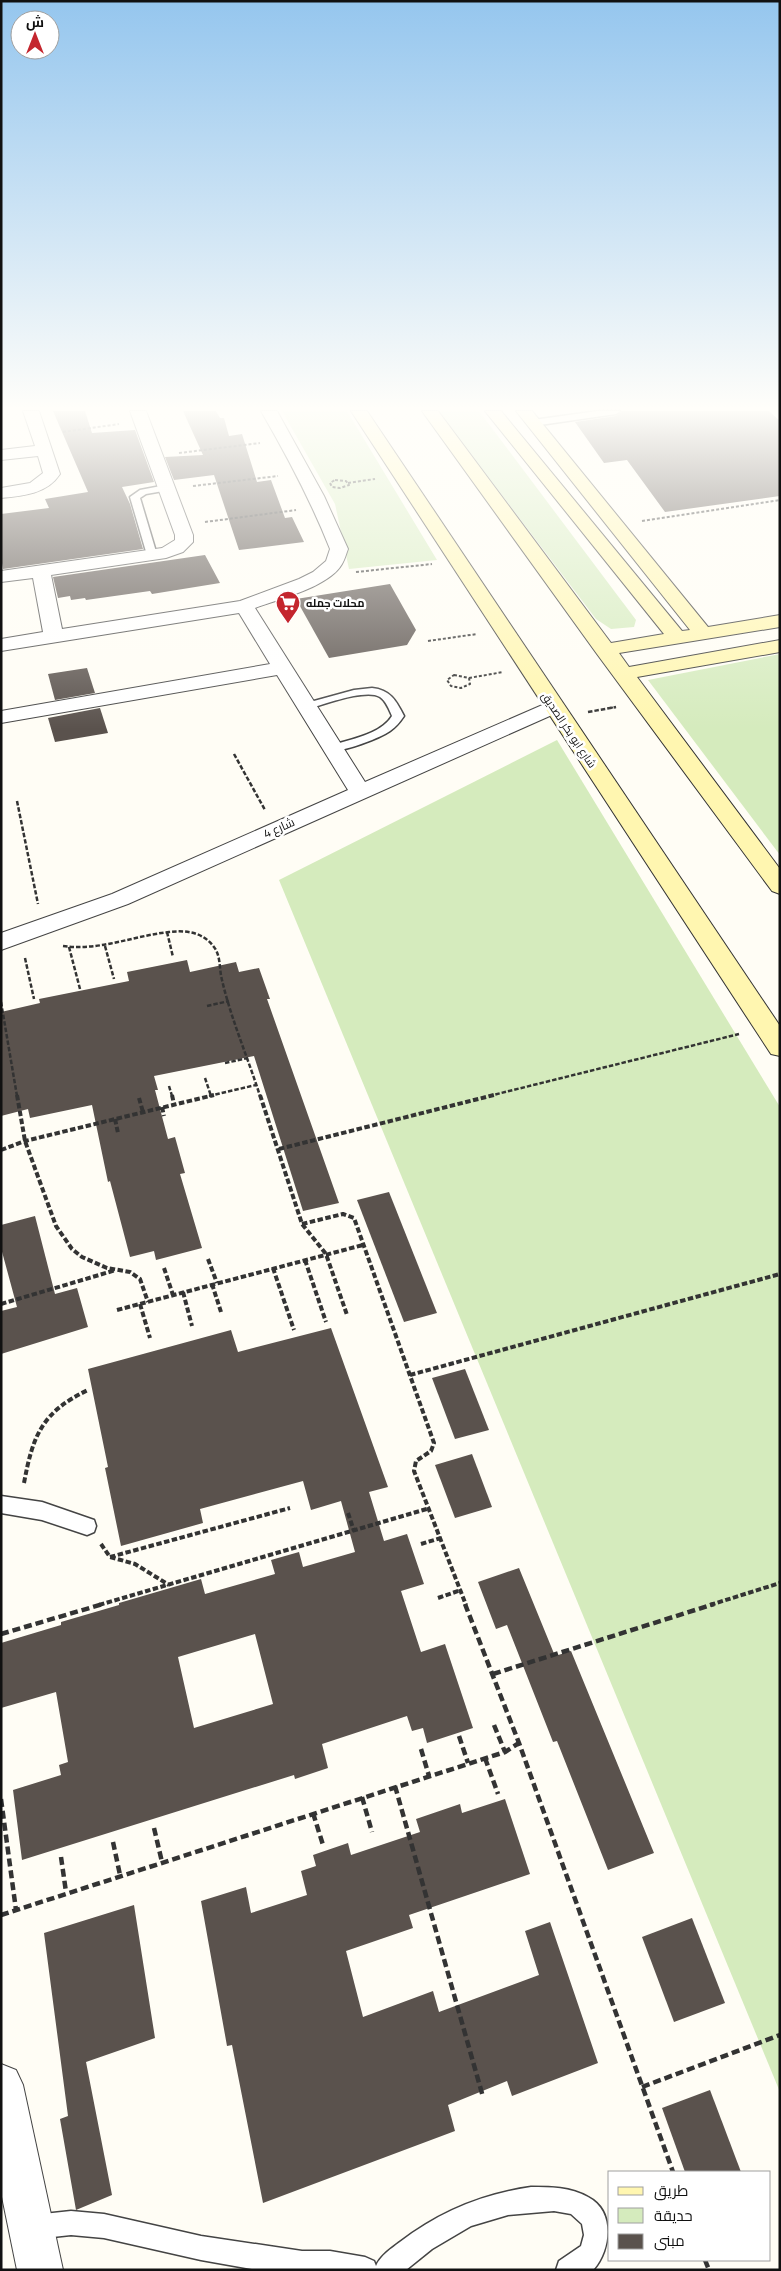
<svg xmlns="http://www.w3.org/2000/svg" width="781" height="2271" font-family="Georgia,Cairo,serif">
  <rect width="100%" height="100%" fill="#fffdf5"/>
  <g fill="#d5ebbd">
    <path d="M282,411H347L437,560L349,569L335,504Z"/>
    <path d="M438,411H479L636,620L634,627L611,629L596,619Z"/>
    <path d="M780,654V855L648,680Z"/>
    <path d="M557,740L780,1107V2092L279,880Z"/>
  </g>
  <g fill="#5a524d" fill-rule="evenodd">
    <path d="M53,411H85L92,433L135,430L154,482L122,487L130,504L143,549L3,569L1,557V514L49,508L45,499L88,492Z"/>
    <path d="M183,411H216L220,418H224L229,436L242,434L257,482L271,480L285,518L292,517L304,542L239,550L214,475L174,480L165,457L203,455Z"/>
    <path d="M622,411H769L780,421V496L665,512L627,460L604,463L575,422L616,416Z"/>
    <path d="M205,555L220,583L152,594L150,591L86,600L85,598L71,600L70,596L58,598L53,577Z"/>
    <path d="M390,584L416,630L407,645L329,658L296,599Z"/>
    <path d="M87,668L95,693L55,700L48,674Z"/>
    <path d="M100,708L108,733L55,742L48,718Z"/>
    <path d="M187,960L190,972L236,962L239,972L259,968L270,999H267L339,1203L303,1211L254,1056L154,1076L158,1090H155L168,1139L175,1137L185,1173L180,1174L202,1248L156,1260L154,1251L130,1257L110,1181L108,1182L92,1105L30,1118L28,1109L1,1116V1012L40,1003L39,999L129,981L127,972Z"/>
    <path d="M389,1192L437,1313L404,1322L357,1200Z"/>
    <path d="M35,1216L55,1294L77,1288L88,1327L1,1354V1311L17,1307L1,1248V1225Z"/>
    <path d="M331,1328L388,1487L369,1492L384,1541L407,1534L424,1584L401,1591L421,1652L445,1644L473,1728L427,1743L423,1728L412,1731L407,1716L322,1744L328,1768L295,1779L294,1775L22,1860L13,1790L61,1775L59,1765L68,1762L56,1692L1,1708V1643L61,1625V1622L119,1605V1603L201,1579L205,1594L275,1574L271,1560L299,1552L303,1567L355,1552L341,1501L311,1510L303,1481L200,1509L203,1523L121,1546L105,1468L108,1467L88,1369L231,1330L238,1352ZM255,1634L273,1704L194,1728L178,1657Z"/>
    <path d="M465,1369L489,1430L455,1439L432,1378Z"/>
    <path d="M472,1454L492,1507L455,1518L435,1465Z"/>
    <path d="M519,1568L555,1656L571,1651L654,1853L608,1870L557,1741L553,1742L507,1625L496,1629L478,1582Z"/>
    <path d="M505,1799L530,1874L409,1915L413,1928L346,1951L363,2017L433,1991L439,2012L539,1975L525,1931L550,1922L598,2063L512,2096L507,2081L448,2105L455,2131L263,2203L232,2045L227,2046L201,1901L246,1887L251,1913L307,1895L301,1871L316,1866L313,1855L348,1843L351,1855L420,1832L416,1819L460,1804L462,1813Z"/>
    <path d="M134,1905L155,2038L86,2062L112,2195L76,2210L60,2119L68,2116L44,1933Z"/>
    <path d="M692,1918L725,2003L674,2022L642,1937Z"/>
    <path d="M710,2090L741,2172H685L662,2108Z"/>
  </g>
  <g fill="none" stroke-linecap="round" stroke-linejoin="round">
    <defs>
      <g id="lane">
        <path d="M598,411H620L616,414L533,426L529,423L533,420Z"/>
        <path d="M166,485L171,488L169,490L146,494L140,498L157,555L152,558L147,555L130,497L140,490Z"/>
        <path d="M372,688C390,690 396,700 404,716C400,722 396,727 390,731C380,738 342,753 330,750L328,748L330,746C350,739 380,735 392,716C389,709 386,701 380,697C366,688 323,705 307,709L301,706L303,704L354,690Z"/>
        <path d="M1,1496L42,1502L94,1520L96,1526L94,1532L87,1535L42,1520L1,1513Z"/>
        <path d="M531,2187C551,2187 570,2187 588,2197C615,2211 611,2249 594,2269L556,2270L559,2261L581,2246L584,2235L582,2224L571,2214L554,2211L508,2215L471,2226L432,2249L406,2270H257L201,2260L104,2238L71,2235L34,2239L25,2236L22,2227L25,2218L34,2215L71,2211L104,2214L201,2236L302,2251H330L365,2257L374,2261L376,2266C380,2256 392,2248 400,2242C439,2212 482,2194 531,2187Z"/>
      </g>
      <g id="street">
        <path d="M23,411H39L60,474C47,494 23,496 1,498V488L30,483L43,473L38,456L1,460V450L35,446Z"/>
        <path d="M130,411H146L193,535V542L183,552L166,558L51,575L62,629L240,601L299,579L313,572L326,561L330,549C311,501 287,456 261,411H277L324,496L348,549C346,554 345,559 342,564C329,587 279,599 255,608L365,782L547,703L554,701L561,703L564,707L561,711L128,904L1,950V933L112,894L348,790L277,675L1,723V711L270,664L239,613L1,651V639L43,632L33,578L1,582V571L162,548L175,540V535Z"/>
        <path d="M1,2064L16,2070L23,2085L63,2270H17L1,2192Z"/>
      </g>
      <g id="secondary">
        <path d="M351,411H367L780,1026V1056L771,1054Z"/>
        <path d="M422,411H438L611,643L664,634L485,411H501L682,631L690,630L516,411H532L708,627L780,615V627L619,653L629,667L780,640V652L637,677L780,869V894L772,891L597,654Z"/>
      </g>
    </defs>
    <use href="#lane" stroke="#444" stroke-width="3"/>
    <use href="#street" stroke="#444" stroke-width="2"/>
    <use href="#secondary" stroke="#333" stroke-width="2"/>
    <g stroke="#333" stroke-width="2" stroke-dasharray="3 2" stroke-linecap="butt">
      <path d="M63,432L119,424"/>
      <path d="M179,453L260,443"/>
      <path d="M335,480L346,481L349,485L340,488L332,487L330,483Z"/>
      <path d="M348,483L375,479"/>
      <path d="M193,486L278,476"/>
      <path d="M642,521L780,500"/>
      <path d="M205,522L296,510"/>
      <path d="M356,572L432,564"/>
      <path d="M428,641L477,634"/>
      <path d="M454,675L469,678L470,684L461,688L451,686L447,680Z"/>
      <path d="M469,678L503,672"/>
      <path d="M610,708L616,707"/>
    </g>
    <g stroke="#333" stroke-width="2.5" stroke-dasharray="4.5 2" stroke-linecap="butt">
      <path d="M588,712L616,707"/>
      <path d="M234,754L265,810"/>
      <path d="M17,801L38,904"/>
      <path d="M167,932L173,957"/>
      <path d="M63,946C101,951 132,936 169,932C186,930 203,932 214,947C221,956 219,969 222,980C231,1019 248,1058 260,1096"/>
      <path d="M105,946L114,979"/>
      <path d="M69,947L80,989"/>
      <path d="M25,958L34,999"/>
      <path d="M1,1002L17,1096"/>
      <path d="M207,1006L229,1001"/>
      <path d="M225,1063L248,1058"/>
      <path d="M205,1078L211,1096"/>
      <path d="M169,1086L172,1096"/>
      <path d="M209,1096L256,1085"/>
      <path d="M489,1096L739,1034"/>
    </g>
    <g stroke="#333" stroke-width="4" stroke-dasharray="5.5 2.5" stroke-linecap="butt">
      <path d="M17,1095L25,1141L56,1226L72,1249L82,1257L107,1268L130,1272L140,1279L148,1302"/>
      <path d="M172,1095L174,1104"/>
      <path d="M260,1095L302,1224L326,1254L347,1315"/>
      <path d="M139,1098L143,1112"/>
      <path d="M162,1107L164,1116"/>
      <path d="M115,1119L118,1133"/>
      <path d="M279,1149L494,1095"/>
      <path d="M1,1150L25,1141L214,1095"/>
      <path d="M302,1224L343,1214L354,1218L434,1443L431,1451L416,1461L414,1471L466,1605"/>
      <path d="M208,1259L217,1283"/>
      <path d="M305,1260L326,1322"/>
      <path d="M164,1268L173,1295"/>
      <path d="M273,1268L294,1330"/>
      <path d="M212,1284L221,1312"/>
      <path d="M183,1292L192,1326"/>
      <path d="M1,1304L116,1270"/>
      <path d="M140,1304L150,1338"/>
      <path d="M117,1310L363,1245"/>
      <path d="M410,1375L780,1274"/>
      <path d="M24,1483C33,1435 42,1412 88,1390"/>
      <path d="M348,1513L354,1531"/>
      <path d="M101,1544L110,1557L135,1564L169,1585"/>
      <path d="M421,1544L441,1538"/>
      <path d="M110,1557L290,1508"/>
      <path d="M438,1598L461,1590"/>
      <path d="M99,1605L430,1508"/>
      <path d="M710,1605L780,1583"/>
    </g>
    <g stroke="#333" stroke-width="4.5" stroke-dasharray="8 4" stroke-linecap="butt">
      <path d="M465,1604L519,1743L673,2172"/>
      <path d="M1,1634L103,1604"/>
      <path d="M493,1674L714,1604"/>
      <path d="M494,1725L505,1752"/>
      <path d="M459,1736L468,1763"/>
      <path d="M421,1749L429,1776"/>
      <path d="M485,1758L498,1794"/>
      <path d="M395,1786L483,2097"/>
      <path d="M362,1797L372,1832"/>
      <path d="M1,1799L16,1910"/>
      <path d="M313,1813L323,1845"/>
      <path d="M154,1828L162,1862"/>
      <path d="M113,1842L120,1875"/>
      <path d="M61,1857L66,1892"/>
      <path d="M1,1915L505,1752L519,1743"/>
      <path d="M642,2087L780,2035"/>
      <path d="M705,2260L709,2270"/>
    </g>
    <use href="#lane" fill="#fff" fill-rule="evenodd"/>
    <use href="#street" fill="#fff" fill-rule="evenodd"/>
    <use href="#secondary" fill="#fff6b0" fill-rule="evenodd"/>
  </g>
  <linearGradient id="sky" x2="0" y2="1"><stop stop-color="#95c6ee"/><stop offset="0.56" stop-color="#fffefa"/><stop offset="1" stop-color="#fffefa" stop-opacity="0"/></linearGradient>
  <rect width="781" height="729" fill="url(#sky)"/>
  <defs>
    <symbol id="supermarket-pin" viewBox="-11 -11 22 30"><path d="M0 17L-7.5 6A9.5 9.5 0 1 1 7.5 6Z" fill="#c4262e" stroke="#fff"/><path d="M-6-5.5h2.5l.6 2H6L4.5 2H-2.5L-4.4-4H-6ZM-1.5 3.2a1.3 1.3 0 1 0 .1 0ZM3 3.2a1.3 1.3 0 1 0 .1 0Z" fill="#fff"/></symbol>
  </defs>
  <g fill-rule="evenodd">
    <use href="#supermarket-pin" x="274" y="589" width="28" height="38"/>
  </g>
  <g text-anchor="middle" stroke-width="5" stroke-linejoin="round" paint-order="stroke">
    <g font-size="11" font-weight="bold" fill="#111" stroke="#fff" text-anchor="start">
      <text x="306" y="607">محلات جمله</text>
    </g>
    <g font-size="11" fill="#111" stroke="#fff">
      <text transform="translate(569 730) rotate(56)" y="4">شارع ابو بكر الصديق</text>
    </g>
    <g font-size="12" fill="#111" stroke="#fff">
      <text transform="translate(279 828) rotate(-24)" y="4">شارع 4</text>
    </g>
  </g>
  <rect width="781" height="2271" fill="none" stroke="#111111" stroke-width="5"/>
  <rect x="608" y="2171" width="162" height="90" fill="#ffffff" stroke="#a0a0a0"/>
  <rect x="618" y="2187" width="25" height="8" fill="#fff6b0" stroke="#a0a0a0"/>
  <text x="654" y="2196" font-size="15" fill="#111111">طريق</text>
  <rect x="618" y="2208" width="25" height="15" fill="#d5ebbd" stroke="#a0a0a0"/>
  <text x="654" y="2221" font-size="15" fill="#111111">حديقة</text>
  <rect x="618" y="2234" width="25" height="15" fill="#5a524d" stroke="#a0a0a0"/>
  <text x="654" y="2246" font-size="15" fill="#111111">مبنى</text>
  <g transform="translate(35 35)"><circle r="24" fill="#ffffff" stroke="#a0a0a0"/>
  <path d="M0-4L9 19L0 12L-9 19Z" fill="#c4262e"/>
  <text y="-8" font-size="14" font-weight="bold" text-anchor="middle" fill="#111111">ش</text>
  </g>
</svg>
